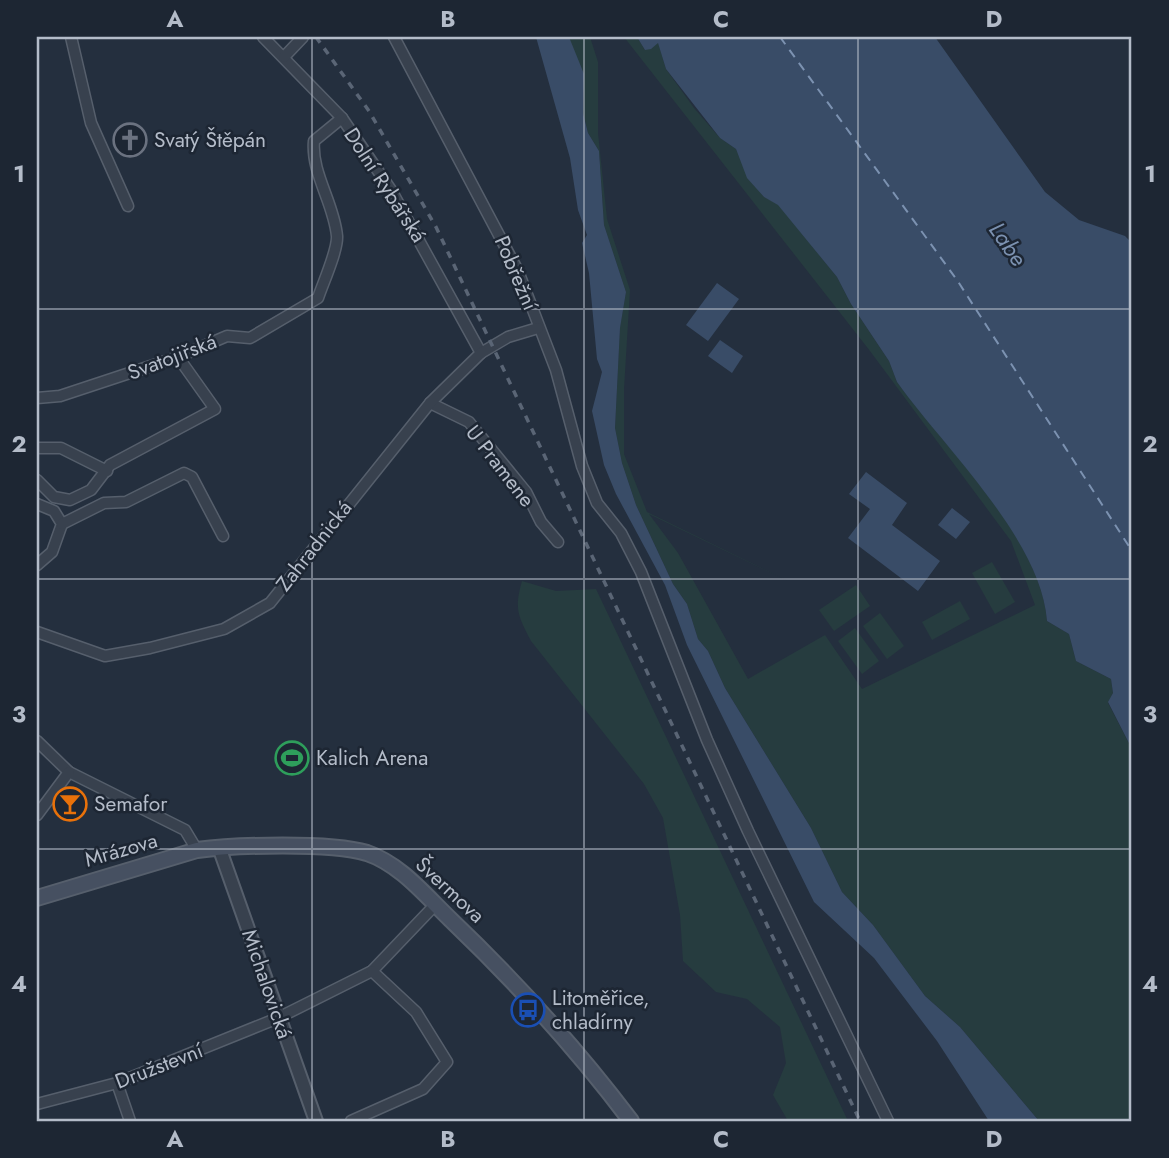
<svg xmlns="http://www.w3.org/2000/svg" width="1169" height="1158" font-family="Jost,sans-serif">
  <rect width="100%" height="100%" fill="#242f3e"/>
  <g fill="#263c3f" fill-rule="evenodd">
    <path d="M569,37H590L598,62V133L607,219L630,290L624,389V454L647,512L788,581L862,689L1035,605L1011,541L870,351L624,37H637L645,50L658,42L666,69L694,108L720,138L736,149L748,178L764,197L778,204L837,277L851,304L889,361L897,382C945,448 1041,538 1047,621L1069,634L1076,661L1111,679L1113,693L1108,703L1132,749V1121H1039L960,1027L925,996L873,925L842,892L811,828L725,688L708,651L698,639L687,604L673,584L636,505L622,463L615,428L620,327L626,292L604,225L599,151L588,133L583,113L584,92ZM649,514L788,581L825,635L748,679L678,553Z"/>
    <path d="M992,562L1015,602L995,614L972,573Z"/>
    <path d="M522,581L556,591L596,589L848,1121H788L773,1095L786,1063L780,1027L747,999L716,992L683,961L680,915L663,818L644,784L531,641C518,616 514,609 522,581Z"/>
    <path d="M856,585L870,606L834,631L819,610Z"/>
    <path d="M960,601L970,619L932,640L922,622Z"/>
    <path d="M880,613L904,646L887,659L863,626Z"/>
    <path d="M855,628L879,661L862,674L838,641Z"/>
  </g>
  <g fill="#394c67">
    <path d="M536,37H569L584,74L583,113L588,133L599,151L604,225L626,292L620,328L615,428L622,463L636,505L673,584L687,604L698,639L708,651L725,688L811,828L842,892L873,925L925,996L960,1027L1039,1121H989L937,1041L874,958L814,902L687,645L665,585L616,494L604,465L592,411L602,372L597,359L589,273L582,243L587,235L578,210L570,158Z"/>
    <path d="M637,37H935L1045,192L1079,220L1125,236L1132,243V749L1108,702L1113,693L1111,679L1076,661L1069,634L1047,621C1041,539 944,448 897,382L889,361L851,304L837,277L778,205L764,197L747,178L736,149L720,138L666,69L658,43L651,49L645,50Z"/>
    <path d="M717,283L739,299L708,341L686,325Z"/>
    <path d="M720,340L743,356L732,373L708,356Z"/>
    <path d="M866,472L907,503L892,525L940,561L918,591L848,538L870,509L849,494Z"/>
    <path d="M952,508L970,522L956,539L938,525Z"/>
  </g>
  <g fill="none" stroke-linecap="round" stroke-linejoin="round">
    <path stroke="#7c92b1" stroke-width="2" stroke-dasharray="9 7" stroke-linecap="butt" d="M780,37L957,280L1132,551"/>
    <defs>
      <g id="minor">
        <path d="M71,37L91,123L128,206"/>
        <path d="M263,37L342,118L391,190L481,353"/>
        <path d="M394,37L518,271L556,370L582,466L597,503L621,533L641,572L707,740L748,831L888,1121"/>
        <path d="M284,57L303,37"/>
        <path d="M37,398L60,396L178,357L227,336L250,338L318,298C323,283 338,250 337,236C334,203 311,173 314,141L342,118"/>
        <path d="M430,403L469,422L526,492L541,522L558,542"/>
        <path d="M37,448H61L107,471"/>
        <path d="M37,480L54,497L70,500L91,490L110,465L215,409L178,357"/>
        <path d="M37,504L54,511L62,524L52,552L37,565"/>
        <path d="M62,524L104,503L126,502L184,473L192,477L223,536"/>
        <path d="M37,632L105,656L150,648L224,629L270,603L430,403L481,353L508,337L538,328"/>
        <path d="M37,741L69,772L185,830L197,850"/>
        <path d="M37,815L69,772"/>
        <path d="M117,1083L130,1121"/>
        <path d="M37,1104L117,1083L278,1018L372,971L435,905"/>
        <path d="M351,1121L423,1089L447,1062L416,1012L372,971"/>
      </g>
      <path id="tertiary" d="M219,847L316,1121"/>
      <path id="secondary" d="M37,898L197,850C236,845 330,842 367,853C400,864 425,895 450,919C516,982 576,1048 631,1121"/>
    </defs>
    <use href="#minor" stroke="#565f6c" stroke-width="13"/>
    <use href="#tertiary" stroke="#565f6c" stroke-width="16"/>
    <use href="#secondary" stroke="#565f6c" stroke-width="18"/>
    <use href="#minor" stroke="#38414e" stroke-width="10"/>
    <use href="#tertiary" stroke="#38414e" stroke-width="12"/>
    <use href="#secondary" stroke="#465061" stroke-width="14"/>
    <path stroke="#5a6575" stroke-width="3.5" stroke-dasharray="7 7" stroke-linecap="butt" d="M316,37L369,111L436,227L860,1121"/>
  </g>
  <path fill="none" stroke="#b4bcc9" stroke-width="2" stroke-opacity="0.55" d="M312,37V1121M584,37V1121M858,37V1121M37,309H1132M37,579H1132M37,849H1132"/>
  <defs>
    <symbol id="church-ring" viewBox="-11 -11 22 22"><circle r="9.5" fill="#1d2633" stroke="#6b7280" stroke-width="1.5"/><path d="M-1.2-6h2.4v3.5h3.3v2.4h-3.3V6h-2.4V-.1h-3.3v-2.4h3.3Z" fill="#6b7280"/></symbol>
    <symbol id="stadium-ring" viewBox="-11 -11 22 22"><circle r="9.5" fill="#1d2633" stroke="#2e9e5b" stroke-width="1.5"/><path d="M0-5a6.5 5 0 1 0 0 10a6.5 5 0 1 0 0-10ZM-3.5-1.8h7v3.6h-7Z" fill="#2e9e5b"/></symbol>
    <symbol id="bar-ring" viewBox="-11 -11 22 22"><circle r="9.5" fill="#1d2633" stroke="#e8710a" stroke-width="1.5"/><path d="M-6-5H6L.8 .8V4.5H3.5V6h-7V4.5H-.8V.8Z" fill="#e8710a"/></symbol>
    <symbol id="bus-ring" viewBox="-11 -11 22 22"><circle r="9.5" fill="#1d2633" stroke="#1a4fb4" stroke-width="1.5"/><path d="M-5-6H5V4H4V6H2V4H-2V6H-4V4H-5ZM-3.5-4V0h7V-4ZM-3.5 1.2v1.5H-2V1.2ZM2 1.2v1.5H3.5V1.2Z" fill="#1a4fb4"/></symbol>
  </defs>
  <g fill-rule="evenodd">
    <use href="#church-ring" x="111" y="121" width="38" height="38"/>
    <use href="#stadium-ring" x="273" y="739" width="38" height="38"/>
    <use href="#bar-ring" x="51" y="785" width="38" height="38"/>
    <use href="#bus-ring" x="509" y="991" width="38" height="38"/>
  </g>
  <g text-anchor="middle" stroke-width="5" stroke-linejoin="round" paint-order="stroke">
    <g font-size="21" fill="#b4bcc9" stroke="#1d2633" text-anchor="start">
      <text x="154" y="147">Svatý Štěpán</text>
      <text x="316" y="765">Kalich Arena</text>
      <text x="94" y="811">Semafor</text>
      <text x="552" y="1005">Litoměřice,<tspan x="552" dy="24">chladírny</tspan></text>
    </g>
    <g font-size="21" fill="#b4bcc9" stroke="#1d2633">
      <text transform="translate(385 185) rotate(57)" y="7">Dolní Rybářská</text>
      <text transform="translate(516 273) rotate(67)" y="7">Pobřežní</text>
      <text transform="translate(172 357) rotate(-21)" y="7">Svatojiřská</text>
      <text transform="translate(500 466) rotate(52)" y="7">U Pramene</text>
      <text transform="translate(314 546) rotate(-52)" y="7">Zahradnická</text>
      <text transform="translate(121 850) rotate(-16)" y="7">Mrázova</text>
      <text transform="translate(450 890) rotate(43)" y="7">Švermova</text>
      <text transform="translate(267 984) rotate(71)" y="7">Michalovická</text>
      <text transform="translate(159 1066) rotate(-21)" y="7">Družstevní</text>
    </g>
    <g font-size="23" font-style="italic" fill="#7c92b1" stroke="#1d2633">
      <text transform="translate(1008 244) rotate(55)" y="8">Labe</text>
    </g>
  </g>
  <rect width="1169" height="1158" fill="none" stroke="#1d2633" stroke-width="77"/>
  <rect x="38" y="38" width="1092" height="1082" fill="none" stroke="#b4bcc9" stroke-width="2.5"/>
  <g font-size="23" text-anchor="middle" font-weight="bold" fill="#b4bcc9">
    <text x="175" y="27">A</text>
    <text x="448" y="27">B</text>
    <text x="721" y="27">C</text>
    <text x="994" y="27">D</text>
    <text x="19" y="182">1</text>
    <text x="1150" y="182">1</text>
    <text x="19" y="452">2</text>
    <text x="1150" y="452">2</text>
    <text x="19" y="722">3</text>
    <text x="1150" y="722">3</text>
    <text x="19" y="992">4</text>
    <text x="1150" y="992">4</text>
    <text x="175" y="1147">A</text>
    <text x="448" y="1147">B</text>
    <text x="721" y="1147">C</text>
    <text x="994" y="1147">D</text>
  </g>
</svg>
